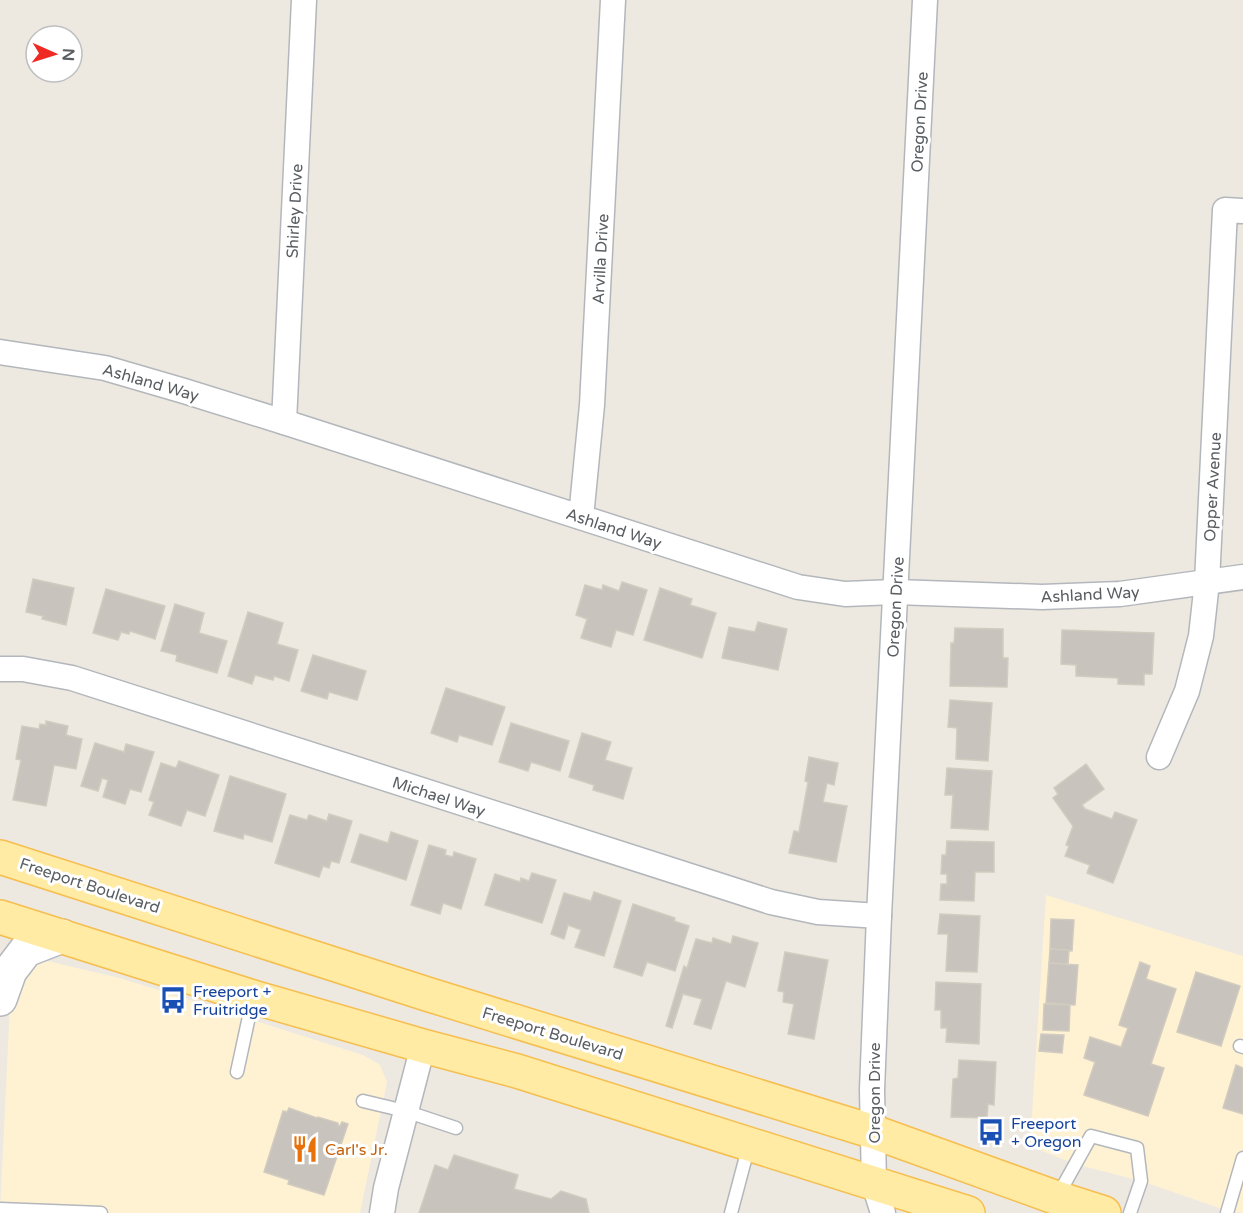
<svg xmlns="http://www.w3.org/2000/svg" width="1243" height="1213" font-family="'Varela Round',sans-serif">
  <rect width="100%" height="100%" fill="#ede9e0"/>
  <g fill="#fff2d3">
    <path d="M1046,895L1243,956V1213L1228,1211L1141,1181L1075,1164L1030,1146Z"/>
    <path d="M47,961L120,978L363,1055L380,1065L387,1082L360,1213H0L10,1004L13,989L37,962Z"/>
  </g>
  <g fill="#c8c4bd" stroke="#d2cbbf" stroke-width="1.5">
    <path d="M33,579L74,588L66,625L42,619L43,616L26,612Z"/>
    <path d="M622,582L647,590L633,635L616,630L611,647L581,638L587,619L576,615L585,585L602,590L603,585L619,591Z"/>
    <path d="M660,588L692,599L690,605L716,613L702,658L644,640Z"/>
    <path d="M106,589L165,606L155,639L130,631L129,634L121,632L118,640L93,633Z"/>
    <path d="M175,604L204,613L199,633L227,641L217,673L176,661L177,655L161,651Z"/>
    <path d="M248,612L283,623L277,644L298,650L289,681L274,676L273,680L255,675L252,684L228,676Z"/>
    <path d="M758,622L787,629L778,670L722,658L729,627L755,632Z"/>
    <path d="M955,628L1003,629V658H1008L1007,687L950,686L951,643H954Z"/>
    <path d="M1062,630L1154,633L1152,674H1144V685L1118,684V678L1076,676V665L1061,664Z"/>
    <path d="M313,655L366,671L357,700L329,692L327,699L301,691Z"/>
    <path d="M446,688L505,707L492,745L459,735L457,742L431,733Z"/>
    <path d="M950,700L992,703L988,761L956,759L957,728L948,727Z"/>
    <path d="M46,721L68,726L66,735L82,739L76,769L54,765L46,806L13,800L21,760L16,759L22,726L39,729L40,724L46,725Z"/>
    <path d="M511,723L569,741L560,771L531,762L528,771L499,762Z"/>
    <path d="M582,733L611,742L605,760L632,768L623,799L593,790L594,785L569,777Z"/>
    <path d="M95,743L124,752L126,744L154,752L141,792L130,789L125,804L103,797L108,780L102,778L98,791L81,786Z"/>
    <path d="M809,757L838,763L834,785L827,783L823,802L847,806L836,862L789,853L794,831L799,832L808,782L805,781Z"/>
    <path d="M179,761L219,775L205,816L187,810L181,826L149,815L154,802L149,800L161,763L176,768Z"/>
    <path d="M1086,764L1104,789L1082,805L1085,809L1112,819L1115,812L1137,820L1113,883L1087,873L1090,865L1065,856L1069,846L1066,845L1073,826L1053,798L1058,794L1054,788Z"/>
    <path d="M947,768L992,771L988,830L951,828L953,795H945Z"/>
    <path d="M230,776L286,794L272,842L244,834L243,839L214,831Z"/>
    <path d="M329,814L352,821L339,863L331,861L329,868L323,866L319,877L275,863L290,815L307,820L309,815L327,821Z"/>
    <path d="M391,832L418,841L406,880L351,862L360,834L388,843Z"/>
    <path d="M947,841L994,842V872H975L974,901L940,900L941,884H947V874H941L942,855H946Z"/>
    <path d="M429,845L446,850L445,855L453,857L454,852L476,859L461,909L443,903L440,914L411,905Z"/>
    <path d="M532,873L556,880L542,923L485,905L495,874L520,882L521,878L529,881Z"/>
    <path d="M594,892L621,901L604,956L575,947L581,930L568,925L564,939L551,934L564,893L591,901Z"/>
    <path d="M633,904L675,918L674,921L689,926L675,971L647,962L642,976L614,967Z"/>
    <path d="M940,914L980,916L977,972L946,971L948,934H938Z"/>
    <path d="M1051,919L1074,920L1072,951L1050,949Z"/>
    <path d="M733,936L758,943L745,987L726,981L711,1029L694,1024L702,999L683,994L672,1028L666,1026L684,966L687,968L696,939L712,943L713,938L731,944Z"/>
    <path d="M1050,949L1069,950L1068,964L1049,963Z"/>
    <path d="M785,952L828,960L814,1039L788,1034L794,1004L783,1002L784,992L778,991Z"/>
    <path d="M1140,962L1150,966L1146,979L1176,989L1151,1064L1164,1068L1148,1116L1084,1095L1095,1062L1084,1058L1090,1037L1121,1047L1128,1028L1119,1025Z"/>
    <path d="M1049,963L1078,965L1075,1005L1046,1003Z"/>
    <path d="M1196,972L1240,986L1221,1046L1177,1032Z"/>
    <path d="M936,982L981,984L979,1044L946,1042L947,1028H941V1010H935Z"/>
    <path d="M1044,1004L1070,1005L1069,1031L1043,1030Z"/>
    <path d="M1041,1034L1064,1035L1062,1053L1039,1051Z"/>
    <path d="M959,1060L996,1062L994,1105L988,1104L987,1118L951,1117L953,1079L958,1078Z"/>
    <path d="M1236,1065L1243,1068V1114L1223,1108Z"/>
    <path d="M289,1108L317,1118L318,1117L338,1123V1125L340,1126L342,1122L348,1124L324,1195L288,1184L289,1180L264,1172L283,1111L287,1112Z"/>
    <path d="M454,1155L518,1175L514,1189L551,1199L561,1191L586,1199L589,1213H419L435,1165L448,1170Z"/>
  </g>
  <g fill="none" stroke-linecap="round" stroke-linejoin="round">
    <defs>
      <g id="lane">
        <path d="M1240,1046L1243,1047"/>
        <path d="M237,1072L253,998"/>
        <path d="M363,1101L405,1111L456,1128"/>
        <path d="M1057,1197L1091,1136L1137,1148L1141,1181L1130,1213"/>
        <path d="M0,1209L101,1213"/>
        <path d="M731,1213L749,1145"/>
        <path d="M1227,1213L1243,1158"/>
      </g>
      <g id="street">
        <path d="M0,352L105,368L184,391L284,422L798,587L845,594L895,592L1042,597L1120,594L1243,577"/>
        <path d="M284,422L304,0"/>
        <path d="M581,517L592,405L613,0"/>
        <path d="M0,669H23L72,678L771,902L818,912L879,916"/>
        <path d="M1159,757L1187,691L1201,636L1207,582L1225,210L1243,211"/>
        <path d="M382,1213L386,1188L423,1046"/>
        <path d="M883,1213L874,1184L872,1090L879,916L925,0"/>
      </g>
      <path id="secondary" d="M0,999L10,971L26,950L62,936"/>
      <g id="primary">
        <path d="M0,857L430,995L874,1132L1057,1198L1104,1213"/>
        <path d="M0,917L253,997L423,1046L517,1071L968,1213"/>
      </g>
    </defs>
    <use href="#lane" stroke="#b3b7bc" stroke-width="15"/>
    <use href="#street" stroke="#b3b7bc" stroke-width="27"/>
    <use href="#secondary" stroke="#b4b8be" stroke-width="36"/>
    <use href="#primary" stroke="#f6be50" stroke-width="36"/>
    <use href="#lane" stroke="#fff" stroke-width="12"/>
    <use href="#street" stroke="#fff" stroke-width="24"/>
    <use href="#secondary" stroke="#fff" stroke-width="33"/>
    <use href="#primary" stroke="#ffeba3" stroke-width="33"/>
  </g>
  <defs>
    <symbol id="bus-bare" viewBox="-9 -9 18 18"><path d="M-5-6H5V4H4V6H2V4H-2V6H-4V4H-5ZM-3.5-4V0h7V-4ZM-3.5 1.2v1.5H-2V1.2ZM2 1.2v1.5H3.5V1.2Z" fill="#1a4fb4" stroke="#fff" stroke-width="2.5" paint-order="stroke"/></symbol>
    <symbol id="restaurant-bare" viewBox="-9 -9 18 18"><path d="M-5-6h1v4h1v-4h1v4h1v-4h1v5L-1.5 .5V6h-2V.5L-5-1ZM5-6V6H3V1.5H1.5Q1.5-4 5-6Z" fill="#e8710a" stroke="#fff" stroke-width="2.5" paint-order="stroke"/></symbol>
  </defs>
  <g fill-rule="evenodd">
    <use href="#bus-bare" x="154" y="981" width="38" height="38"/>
    <use href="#bus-bare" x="972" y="1113" width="38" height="38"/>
    <use href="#restaurant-bare" x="286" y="1130" width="38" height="38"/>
  </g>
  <g text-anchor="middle" stroke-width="6" stroke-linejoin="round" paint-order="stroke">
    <g font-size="16" fill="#595e62" stroke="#fff">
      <text transform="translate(919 122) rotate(-87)" y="6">Oregon Drive</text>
      <text transform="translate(294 211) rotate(-87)" y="6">Shirley Drive</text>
      <text transform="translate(600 259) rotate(-87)" y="6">Arvilla Drive</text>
      <text transform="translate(151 382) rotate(16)" y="6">Ashland Way</text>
      <text transform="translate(1212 487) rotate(-87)" y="6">Opper Avenue</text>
      <text transform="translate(614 528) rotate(18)" y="6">Ashland Way</text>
      <text transform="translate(1090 594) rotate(-3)" y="6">Ashland Way</text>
      <text transform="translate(895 607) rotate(-87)" y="6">Oregon Drive</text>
      <text transform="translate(439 796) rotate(18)" y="6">Michael Way</text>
      <text transform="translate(90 885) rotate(18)" y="6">Freeport Boulevard</text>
      <text transform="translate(553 1033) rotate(17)" y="6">Freeport Boulevard</text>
      <text transform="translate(874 1093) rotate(-90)" y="6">Oregon Drive</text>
    </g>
    <g font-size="16" fill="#164399" stroke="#fff" text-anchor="start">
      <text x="193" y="997">Freeport +<tspan x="193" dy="18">Fruitridge</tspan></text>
      <text x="1011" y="1129">Freeport<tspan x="1011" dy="18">+ Oregon</tspan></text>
    </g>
    <g font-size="16" fill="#c56008" stroke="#fff" text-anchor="start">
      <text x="325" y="1155">Carl's Jr.</text>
    </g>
  </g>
  <g transform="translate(54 54) rotate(93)"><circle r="28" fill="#ffffff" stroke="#bdbfc0" stroke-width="1.5"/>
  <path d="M0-4.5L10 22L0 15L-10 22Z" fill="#ef2924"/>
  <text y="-9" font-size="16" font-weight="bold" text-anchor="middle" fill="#595e62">N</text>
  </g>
</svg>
